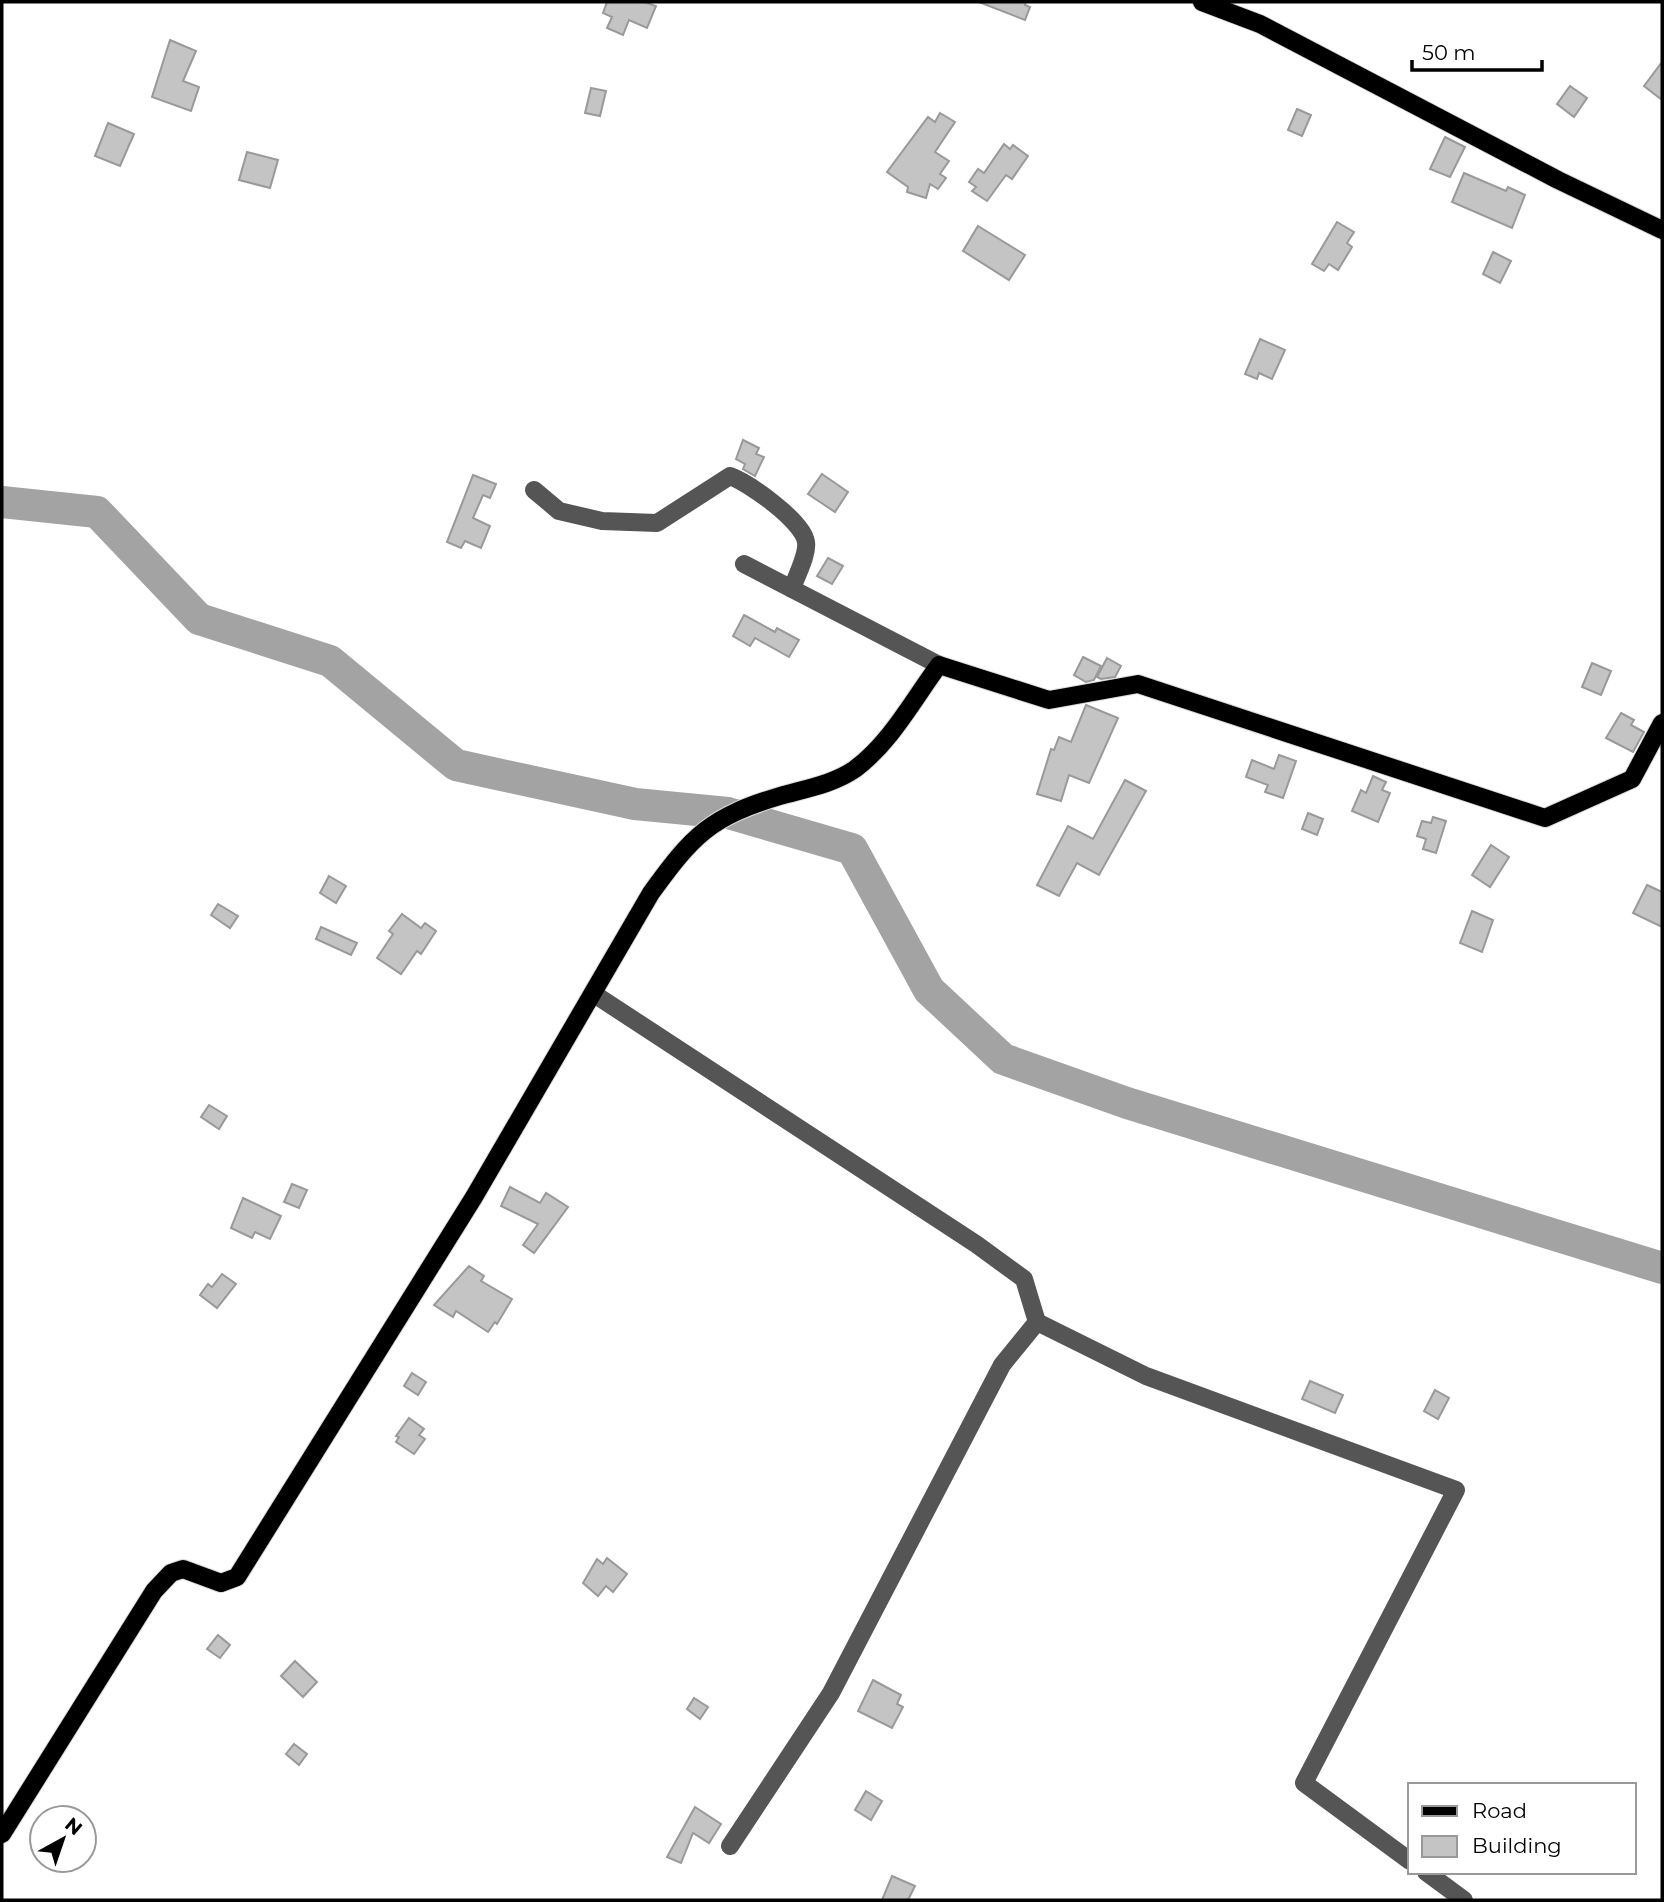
<svg xmlns="http://www.w3.org/2000/svg" width="1664" height="1902" font-family="Montserrat,sans-serif">
  <rect width="100%" height="100%" fill="#fff"/>
  <g fill="none" stroke-linecap="round" stroke-linejoin="round">
    <path stroke="#a3a3a3" stroke-width="32" d="M2,502L97,512L199,619L330,661L456,765L635,804L728,813L852,849L929,990L1003,1059L1127,1103L1662,1268"/>
  </g>
  <g fill="#c4c4c4" stroke="#999" stroke-width="2">
    <path d="M607,2H644L656,6L647,28L629,20L623,35L607,28L612,17L603,13Z"/>
    <path d="M979,2H1026L1025,5L1030,7L1025,20Z"/>
    <path d="M170,40L196,51L183,81L199,87L191,111L152,97Z"/>
    <path d="M1662,62V100L1644,86Z"/>
    <path d="M1570,86L1587,98L1574,117L1557,104Z"/>
    <path d="M591,88L606,91L600,116L585,113Z"/>
    <path d="M1297,109L1311,115L1302,136L1288,130Z"/>
    <path d="M940,113L955,122L935,152L949,161L940,174L946,178L938,189L930,184L926,198L907,192L908,187L887,172L928,117L935,122Z"/>
    <path d="M108,123L134,134L120,166L95,156Z"/>
    <path d="M1445,137L1465,147L1450,177L1430,169Z"/>
    <path d="M1004,144L1010,149L1013,145L1028,156L1012,179L1006,175L987,201L972,191L976,187L969,182L978,169L984,173Z"/>
    <path d="M247,152L278,160L270,188L239,180Z"/>
    <path d="M1464,173L1506,191L1508,187L1525,195L1512,228L1452,202Z"/>
    <path d="M1337,222L1354,232L1347,243L1352,247L1338,270L1329,264L1324,271L1312,264Z"/>
    <path d="M978,226L1025,255L1009,280L963,251Z"/>
    <path d="M1493,252L1511,261L1500,283L1483,274Z"/>
    <path d="M1260,339L1285,350L1272,379L1259,373L1257,379L1245,374Z"/>
    <path d="M743,440L759,448L756,454L764,457L755,476L743,469L745,464L736,459Z"/>
    <path d="M822,474L848,492L835,512L808,494Z"/>
    <path d="M473,475L496,484L490,498L483,495L473,518L490,526L481,548L465,541L461,548L447,542Z"/>
    <path d="M828,558L843,566L832,584L817,576Z"/>
    <path d="M744,615L775,632L777,628L799,640L789,657L755,638L750,646L733,636Z"/>
    <path d="M1083,657L1101,666L1094,680L1086,682L1074,675Z"/>
    <path d="M1107,658L1121,666L1115,677L1101,679L1097,677Z"/>
    <path d="M1592,663L1611,671L1601,695L1582,687Z"/>
    <path d="M1086,705L1118,718L1089,783L1069,775L1061,801L1037,794L1051,749L1054,750L1059,737L1071,742Z"/>
    <path d="M1621,713L1634,720L1631,725L1644,732L1633,752L1606,738Z"/>
    <path d="M1279,755L1296,761L1283,798L1265,792L1268,785L1246,777L1252,760L1274,769Z"/>
    <path d="M1373,776L1386,782L1382,790L1390,793L1378,822L1352,811L1361,790L1366,793Z"/>
    <path d="M1125,780L1146,791L1099,875L1077,863L1059,896L1037,885L1068,826L1093,839Z"/>
    <path d="M1308,813L1323,819L1317,835L1302,829Z"/>
    <path d="M1433,817L1446,821L1436,853L1423,849L1426,839L1417,836L1422,821L1431,823Z"/>
    <path d="M1491,845L1509,857L1490,887L1472,875Z"/>
    <path d="M329,876L346,886L336,903L320,893Z"/>
    <path d="M1647,885L1662,892V927L1633,913Z"/>
    <path d="M218,904L238,916L230,928L211,915Z"/>
    <path d="M1472,911L1493,920L1482,952L1460,943Z"/>
    <path d="M402,914L421,928L425,923L436,931L421,954L417,951L401,974L377,958L393,934L389,931Z"/>
    <path d="M321,927L357,943L351,955L316,939Z"/>
    <path d="M209,1105L227,1116L219,1129L201,1117Z"/>
    <path d="M292,1184L307,1190L299,1208L284,1202Z"/>
    <path d="M510,1187L540,1203L546,1193L568,1207L534,1253L523,1245L538,1224L501,1206Z"/>
    <path d="M243,1198L281,1216L270,1239L255,1232L252,1238L231,1228Z"/>
    <path d="M469,1266L484,1276L481,1281L512,1299L497,1324L495,1322L488,1332L456,1311L453,1317L434,1305Z"/>
    <path d="M222,1274L236,1284L217,1308L200,1295L208,1284L212,1287Z"/>
    <path d="M412,1373L426,1382L418,1395L404,1386Z"/>
    <path d="M1310,1381L1343,1395L1335,1413L1302,1399Z"/>
    <path d="M1435,1390L1449,1398L1438,1419L1424,1411Z"/>
    <path d="M409,1418L424,1429L419,1435L425,1439L414,1454L396,1442L399,1437L396,1436Z"/>
    <path d="M607,1558L627,1574L613,1592L606,1586L598,1596L583,1583L597,1559L603,1564Z"/>
    <path d="M218,1635L230,1645L220,1658L207,1649Z"/>
    <path d="M295,1661L317,1682L303,1697L281,1676Z"/>
    <path d="M873,1680L901,1695L897,1704L903,1707L892,1728L858,1711Z"/>
    <path d="M694,1698L708,1707L700,1719L687,1709Z"/>
    <path d="M294,1744L307,1754L299,1765L286,1754Z"/>
    <path d="M866,1791L882,1801L871,1820L855,1810Z"/>
    <path d="M695,1807L721,1824L709,1843L693,1833L681,1863L667,1857Z"/>
    <path d="M892,1876L915,1886L908,1900H882Z"/>
  </g>
  <g fill="none" stroke-linecap="round" stroke-linejoin="round">
    <defs>
      <g id="major">
        <path d="M1202,2L1260,24L1558,180L1662,230"/>
        <path d="M2,1834L154,1591L171,1573L183,1569L221,1583L237,1577L474,1197L651,893C693,835 710,817 780,796C804,789 834,784 855,769C891,742 913,700 939,665L1049,700L1138,684L1545,818L1632,779L1662,723"/>
      </g>
    </defs>
    <use href="#major" stroke="#dbdbdb" stroke-width="20"/>
    <g stroke="#555" stroke-width="18">
      <path d="M534,490L559,511L602,521L657,523L730,476C749,483 803,521 806,542C808,555 796,576 792,589"/>
      <path d="M744,564L939,665"/>
      <path d="M594,994L976,1244L1024,1279L1037,1322L1146,1376L1456,1490L1304,1783L1410,1861"/>
      <path d="M730,1846L831,1693L1002,1365L1037,1322"/>
      <path d="M1426,1872L1464,1900"/>
    </g>
    <use href="#major" stroke="#000" stroke-width="18"/>
  </g>
  <rect width="1664" height="1902" fill="none" stroke="#000000" stroke-width="7"/>
  <rect x="1408" y="1783" width="228" height="91" fill="#ffffff" stroke="#999999" stroke-width="2"/>
  <rect x="1422" y="1806" width="35" height="10" fill="#000000" stroke="#999999" stroke-width="2"/>
  <text x="1472" y="1818" font-size="21" fill="#000000">Road</text>
  <rect x="1422" y="1836" width="35" height="21" fill="#c4c4c4" stroke="#999999" stroke-width="2"/>
  <text x="1472" y="1853" font-size="21" fill="#000000">Building</text>
  <g transform="translate(63 1839) rotate(40)"><circle r="33" fill="#ffffff" stroke="#999999" stroke-width="2"/>
  <path d="M0-5L12 26L0 18L-12 26Z" fill="#000000"/>
  <text y="-10" font-size="19" font-weight="bold" text-anchor="middle" fill="#000000">N</text>
  </g>
  <path d="M1412 60v10h130v-10" fill="none" stroke="#000000" stroke-width="3.5"/>
  <text x="1422" y="60" font-size="21" fill="#000000" stroke="#ffffff" stroke-width="5" paint-order="stroke">50 m</text>
</svg>
